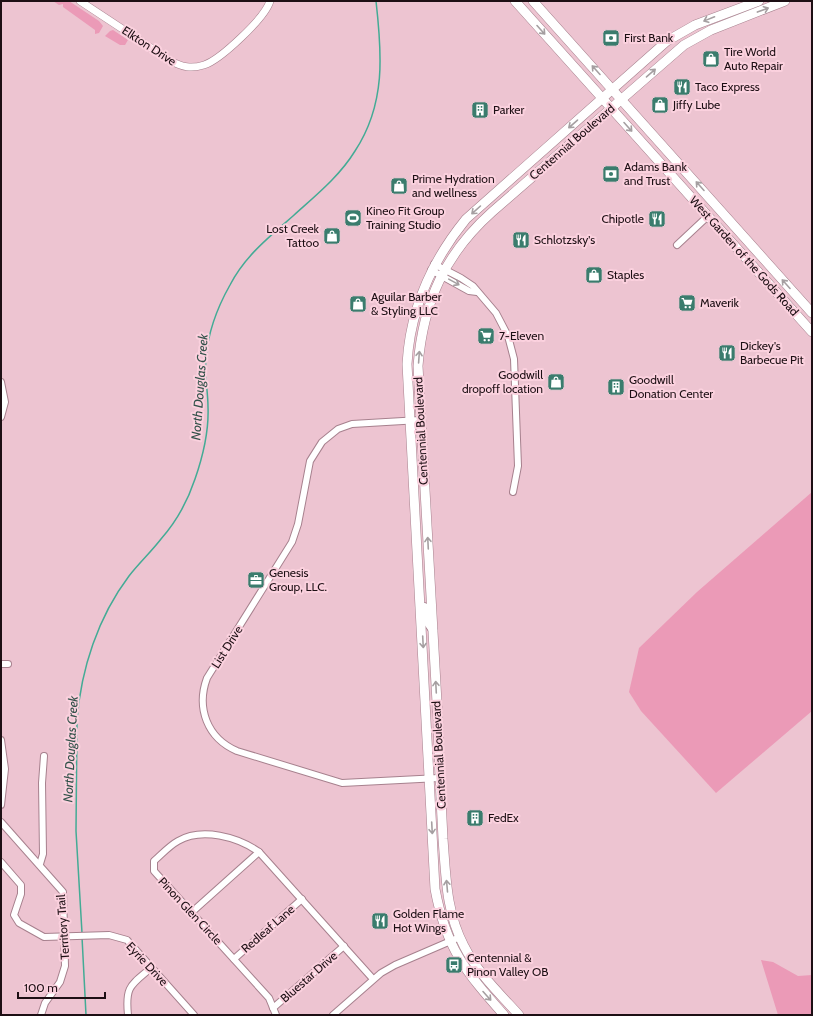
<svg xmlns="http://www.w3.org/2000/svg" width="813" height="1016" font-family="Cabin,sans-serif">
  <rect width="100%" height="100%" fill="#edc4d1"/>
  <g fill="#eb9ab7">
    <path d="M53,1H69L99,21L103,26L99,33L95,34V30L63,7V4L59,5Z"/>
    <path d="M113,30L128,40L125,45H120L105,36L110,31Z"/>
    <path d="M812,492V711L716,793L641,711L629,692L639,648L697,592Z"/>
    <path d="M761,960L773,962L798,976L812,975V1015H778Z"/>
  </g>
  <g fill="none" stroke-linecap="round" stroke-linejoin="round">
    <g stroke="#43ab95" stroke-width="1.5">
      <path d="M82,933L76,831L77,720C81,669 98,617 129,576C139,563 151,552 161,539C176,522 188,500 195,479C203,456 209,431 208,407C208,390 204,374 206,358C208,332 217,308 230,285C245,256 269,237 293,216C315,196 339,177 355,151C386,104 382,54 376,1"/>
      <path d="M82,937L86,1015"/>
    </g>
    <defs>
      <g id="minor">
        <path d="M677,245L708,216"/>
        <path d="M434,264L461,278L473,286L496,313L508,336L514,359L518,466L513,492"/>
        <path d="M431,270L469,291L477,292"/>
        <path d="M1,382L5,402L1,417"/>
        <path d="M420,420L352,424L338,429L322,442L310,461L298,524L292,542L207,678C196,708 207,738 237,751L342,783L439,778"/>
        <path d="M1,664H8"/>
        <path d="M1,740L5,769L1,805"/>
        <path d="M1,822L63,892L65,966L60,982L45,1003L41,1015"/>
        <path d="M1,862L21,885V894L14,915L19,923L44,937L109,935L127,940L194,1015"/>
        <path d="M40,864L43,854L42,783L44,756"/>
        <path d="M192,912L259,852"/>
        <path d="M234,959L302,899"/>
        <path d="M273,1008L344,946"/>
        <path d="M128,1015C125,986 131,985 151,968"/>
        <path d="M276,1015L269,998L154,871V861C162,854 169,846 178,841C202,827 238,837 259,852L373,979"/>
        <path d="M333,1015L381,973L395,965L460,937"/>
      </g>
      <path id="tertiary" d="M80,1L171,61C182,67 191,69 204,65C220,60 265,18 270,1"/>
      <path id="secondary" d="M424,607L426,620L433,630"/>
      <g id="primary">
        <path d="M515,1L812,332"/>
        <path d="M533,1L812,313"/>
        <path d="M504,1015C465,971 446,948 435,889L407,364C410,309 431,262 466,219L667,41L695,25L759,1"/>
        <path d="M519,1015C499,993 477,972 464,946C446,912 446,876 443,839C441,799 439,760 438,720L418,366C423,302 445,254 492,212L684,45L711,30L785,1"/>
      </g>
    </defs>
    <use href="#minor" stroke="#a7818e" stroke-width="8"/>
    <use href="#tertiary" stroke="#a7818e" stroke-width="8"/>
    <use href="#secondary" stroke="#a7818e" stroke-width="10"/>
    <use href="#primary" stroke="#a7818e" stroke-width="10"/>
    <use href="#minor" stroke="#fff" stroke-width="6"/>
    <use href="#tertiary" stroke="#fff" stroke-width="7"/>
    <use href="#secondary" stroke="#fff" stroke-width="8"/>
    <use href="#primary" stroke="#fff" stroke-width="9"/>
  </g>
  <defs><path id="oneway-shaft" d="M-6 0H5M1.5-3L5.5 0L1.5 3" fill="none" stroke-width="1.6" stroke-linecap="round" stroke-linejoin="round"/></defs>
  <g stroke="#a59fa1">
    <use href="#oneway-shaft" transform="translate(763 10) rotate(-20)"/>
    <use href="#oneway-shaft" transform="translate(709 19) rotate(158)"/>
    <use href="#oneway-shaft" transform="translate(541 30) rotate(48)"/>
    <use href="#oneway-shaft" transform="translate(596 70) rotate(-132)"/>
    <use href="#oneway-shaft" transform="translate(651 73) rotate(-41)"/>
    <use href="#oneway-shaft" transform="translate(573 124) rotate(139)"/>
    <use href="#oneway-shaft" transform="translate(628 127) rotate(48)"/>
    <use href="#oneway-shaft" transform="translate(700 186) rotate(-132)"/>
    <use href="#oneway-shaft" transform="translate(476 210) rotate(138)"/>
    <use href="#oneway-shaft" transform="translate(454 282) rotate(29)"/>
    <use href="#oneway-shaft" transform="translate(786 284) rotate(-132)"/>
    <use href="#oneway-shaft" transform="translate(419 357) rotate(-86)"/>
    <use href="#oneway-shaft" transform="translate(428 543) rotate(-93)"/>
    <use href="#oneway-shaft" transform="translate(423 642) rotate(87)"/>
    <use href="#oneway-shaft" transform="translate(436 687) rotate(-93)"/>
    <use href="#oneway-shaft" transform="translate(432 828) rotate(87)"/>
    <use href="#oneway-shaft" transform="translate(447 886) rotate(-95)"/>
    <use href="#oneway-shaft" transform="translate(487 996) rotate(48)"/>
  </g>
  <defs>
    <symbol id="bank-square" viewBox="-11 -11 22 22"><rect x="-9" y="-9" width="18" height="18" rx="4" fill="#3a7c6d" stroke="#fbd1de"/><path d="M-6-4H6V4H-6ZM0-2.3a2.3 2.3 0 1 0 0 4.6a2.3 2.3 0 1 0 0-4.6Z" fill="#fff"/></symbol>
    <symbol id="shop-square" viewBox="-11 -11 22 22"><rect x="-9" y="-9" width="18" height="18" rx="4" fill="#3a7c6d" stroke="#fbd1de"/><path d="M-5-2.5h2.3a2.7 3.5 0 0 1 5.4 0H5L5.5 6h-11ZM-1.5-2.5h3a1.5 2.3 0 0 0-3 0Z" fill="#fff"/></symbol>
    <symbol id="restaurant-square" viewBox="-11 -11 22 22"><rect x="-9" y="-9" width="18" height="18" rx="4" fill="#3a7c6d" stroke="#fbd1de"/><path d="M-5-6h1v4h1v-4h1v4h1v-4h1v5L-1.5 .5V6h-2V.5L-5-1ZM5-6V6H3V1.5H1.5Q1.5-4 5-6Z" fill="#fff"/></symbol>
    <symbol id="building-square" viewBox="-11 -11 22 22"><rect x="-9" y="-9" width="18" height="18" rx="4" fill="#3a7c6d" stroke="#fbd1de"/><path d="M-4-6H4V6H1V3H-1V6H-4ZM-2.5-4.3h1.7v1.8h-1.7ZM.8-4.3h1.7v1.8H.8ZM-2.5-1h1.7V.8h-1.7ZM.8-1h1.7V.8H.8Z" fill="#fff"/></symbol>
    <symbol id="stadium-square" viewBox="-11 -11 22 22"><rect x="-9" y="-9" width="18" height="18" rx="4" fill="#3a7c6d" stroke="#fbd1de"/><path d="M0-5a6.5 5 0 1 0 0 10a6.5 5 0 1 0 0-10ZM-3.5-1.8h7v3.6h-7Z" fill="#fff"/></symbol>
    <symbol id="supermarket-square" viewBox="-11 -11 22 22"><rect x="-9" y="-9" width="18" height="18" rx="4" fill="#3a7c6d" stroke="#fbd1de"/><path d="M-6-5.5h2.5l.6 2H6L4.5 2H-2.5L-4.4-4H-6ZM-1.5 3.2a1.3 1.3 0 1 0 .1 0ZM3 3.2a1.3 1.3 0 1 0 .1 0Z" fill="#fff"/></symbol>
    <symbol id="office-square" viewBox="-11 -11 22 22"><rect x="-9" y="-9" width="18" height="18" rx="4" fill="#3a7c6d" stroke="#fbd1de"/><path d="M-6-3h4V-5.5h4V-3h4V5H-6ZM-1-4.5V-3h2v-1.5ZM-6 0V1H6V0Z" fill="#fff"/></symbol>
    <symbol id="bus-square" viewBox="-11 -11 22 22"><rect x="-9" y="-9" width="18" height="18" rx="4" fill="#3a7c6d" stroke="#fbd1de"/><path d="M-5-6H5V4H4V6H2V4H-2V6H-4V4H-5ZM-3.5-4V0h7V-4ZM-3.5 1.2v1.5H-2V1.2ZM2 1.2v1.5H3.5V1.2Z" fill="#fff"/></symbol>
  </defs>
  <g fill-rule="evenodd">
    <use href="#bank-square" x="601" y="28" width="20" height="20"/>
    <use href="#shop-square" x="701" y="49" width="20" height="20"/>
    <use href="#restaurant-square" x="672" y="77" width="20" height="20"/>
    <use href="#shop-square" x="650" y="95" width="20" height="20"/>
    <use href="#building-square" x="470" y="100" width="20" height="20"/>
    <use href="#bank-square" x="601" y="164" width="20" height="20"/>
    <use href="#shop-square" x="389" y="176" width="20" height="20"/>
    <use href="#stadium-square" x="343" y="208" width="20" height="20"/>
    <use href="#restaurant-square" x="647" y="209" width="20" height="20"/>
    <use href="#shop-square" x="322" y="226" width="20" height="20"/>
    <use href="#restaurant-square" x="511" y="230" width="20" height="20"/>
    <use href="#shop-square" x="584" y="265" width="20" height="20"/>
    <use href="#supermarket-square" x="677" y="293" width="20" height="20"/>
    <use href="#shop-square" x="348" y="294" width="20" height="20"/>
    <use href="#supermarket-square" x="476" y="326" width="20" height="20"/>
    <use href="#restaurant-square" x="717" y="343" width="20" height="20"/>
    <use href="#shop-square" x="546" y="372" width="20" height="20"/>
    <use href="#building-square" x="606" y="377" width="20" height="20"/>
    <use href="#office-square" x="246" y="570" width="20" height="20"/>
    <use href="#building-square" x="465" y="808" width="20" height="20"/>
    <use href="#restaurant-square" x="370" y="911" width="20" height="20"/>
    <use href="#bus-square" x="444" y="955" width="20" height="20"/>
  </g>
  <g text-anchor="middle" stroke-width="4" stroke-linejoin="round" paint-order="stroke">
    <g font-size="12" fill="#1d0f14" stroke="#fbd1de" text-anchor="start">
      <text x="624" y="42">First Bank</text>
      <text x="724" y="56">Tire World<tspan x="724" dy="14">Auto Repair</tspan></text>
      <text x="695" y="91">Taco Express</text>
      <text x="673" y="109">Jiffy Lube</text>
      <text x="493" y="114">Parker</text>
      <text x="624" y="171">Adams Bank<tspan x="624" dy="14">and Trust</tspan></text>
      <text x="412" y="183">Prime Hydration<tspan x="412" dy="14">and wellness</tspan></text>
      <text x="366" y="215">Kineo Fit Group<tspan x="366" dy="14">Training Studio</tspan></text>
      <text x="644" y="223" text-anchor="end">Chipotle</text>
      <text x="319" y="233" text-anchor="end">Lost Creek<tspan x="319" dy="14">Tattoo</tspan></text>
      <text x="534" y="244">Schlotzsky's</text>
      <text x="607" y="279">Staples</text>
      <text x="371" y="301">Aguilar Barber<tspan x="371" dy="14">&amp; Styling LLC</tspan></text>
      <text x="700" y="307">Maverik</text>
      <text x="499" y="340">7-Eleven</text>
      <text x="740" y="350">Dickey's<tspan x="740" dy="14">Barbecue Pit</tspan></text>
      <text x="543" y="379" text-anchor="end">Goodwill<tspan x="543" dy="14">dropoff location</tspan></text>
      <text x="629" y="384">Goodwill<tspan x="629" dy="14">Donation Center</tspan></text>
      <text x="269" y="577">Genesis<tspan x="269" dy="14">Group, LLC.</tspan></text>
      <text x="488" y="822">FedEx</text>
      <text x="393" y="918">Golden Flame<tspan x="393" dy="14">Hot Wings</tspan></text>
      <text x="467" y="962">Centennial &amp;<tspan x="467" dy="14">Pinon Valley OB</tspan></text>
    </g>
    <g font-size="12" fill="#1d0f14" stroke="#fbd1de">
      <text transform="translate(149 46) rotate(33)" y="4">Elkton Drive</text>
      <text transform="translate(572 142) rotate(-41)" y="4">Centennial Boulevard</text>
      <text transform="translate(744 256) rotate(48)" y="4">West Garden of the Gods Road</text>
      <text transform="translate(421 431) rotate(-93)" y="4">Centennial Boulevard</text>
      <text transform="translate(227 647) rotate(-58)" y="4">List Drive</text>
      <text transform="translate(439 755) rotate(-93)" y="4">Centennial Boulevard</text>
      <text transform="translate(190 911) rotate(47)" y="4">Pinon Glen Circle</text>
      <text transform="translate(63 927) rotate(-94)" y="4">Territory Trail</text>
      <text transform="translate(268 929) rotate(-41)" y="4">Redleaf Lane</text>
      <text transform="translate(147 964) rotate(47)" y="4">Eyrie Drive</text>
      <text transform="translate(309 977) rotate(-41)" y="4">Bluestar Drive</text>
    </g>
    <g font-size="13" font-style="italic" fill="#33524a" stroke="#fbd1de">
      <text transform="translate(199 387) rotate(-86)" y="5">North Douglas Creek</text>
      <text transform="translate(70 749) rotate(-87)" y="5">North Douglas Creek</text>
    </g>
  </g>
  <rect width="813" height="1016" fill="none" stroke="#1d0f14" stroke-width="4"/>
  <path d="M18 992v6h87v-6" fill="none" stroke="#1d0f14" stroke-width="2"/>
  <text x="24" y="992" font-size="12" fill="#1d0f14" stroke="#fbd1de" stroke-width="3" paint-order="stroke">100 m</text>
</svg>
